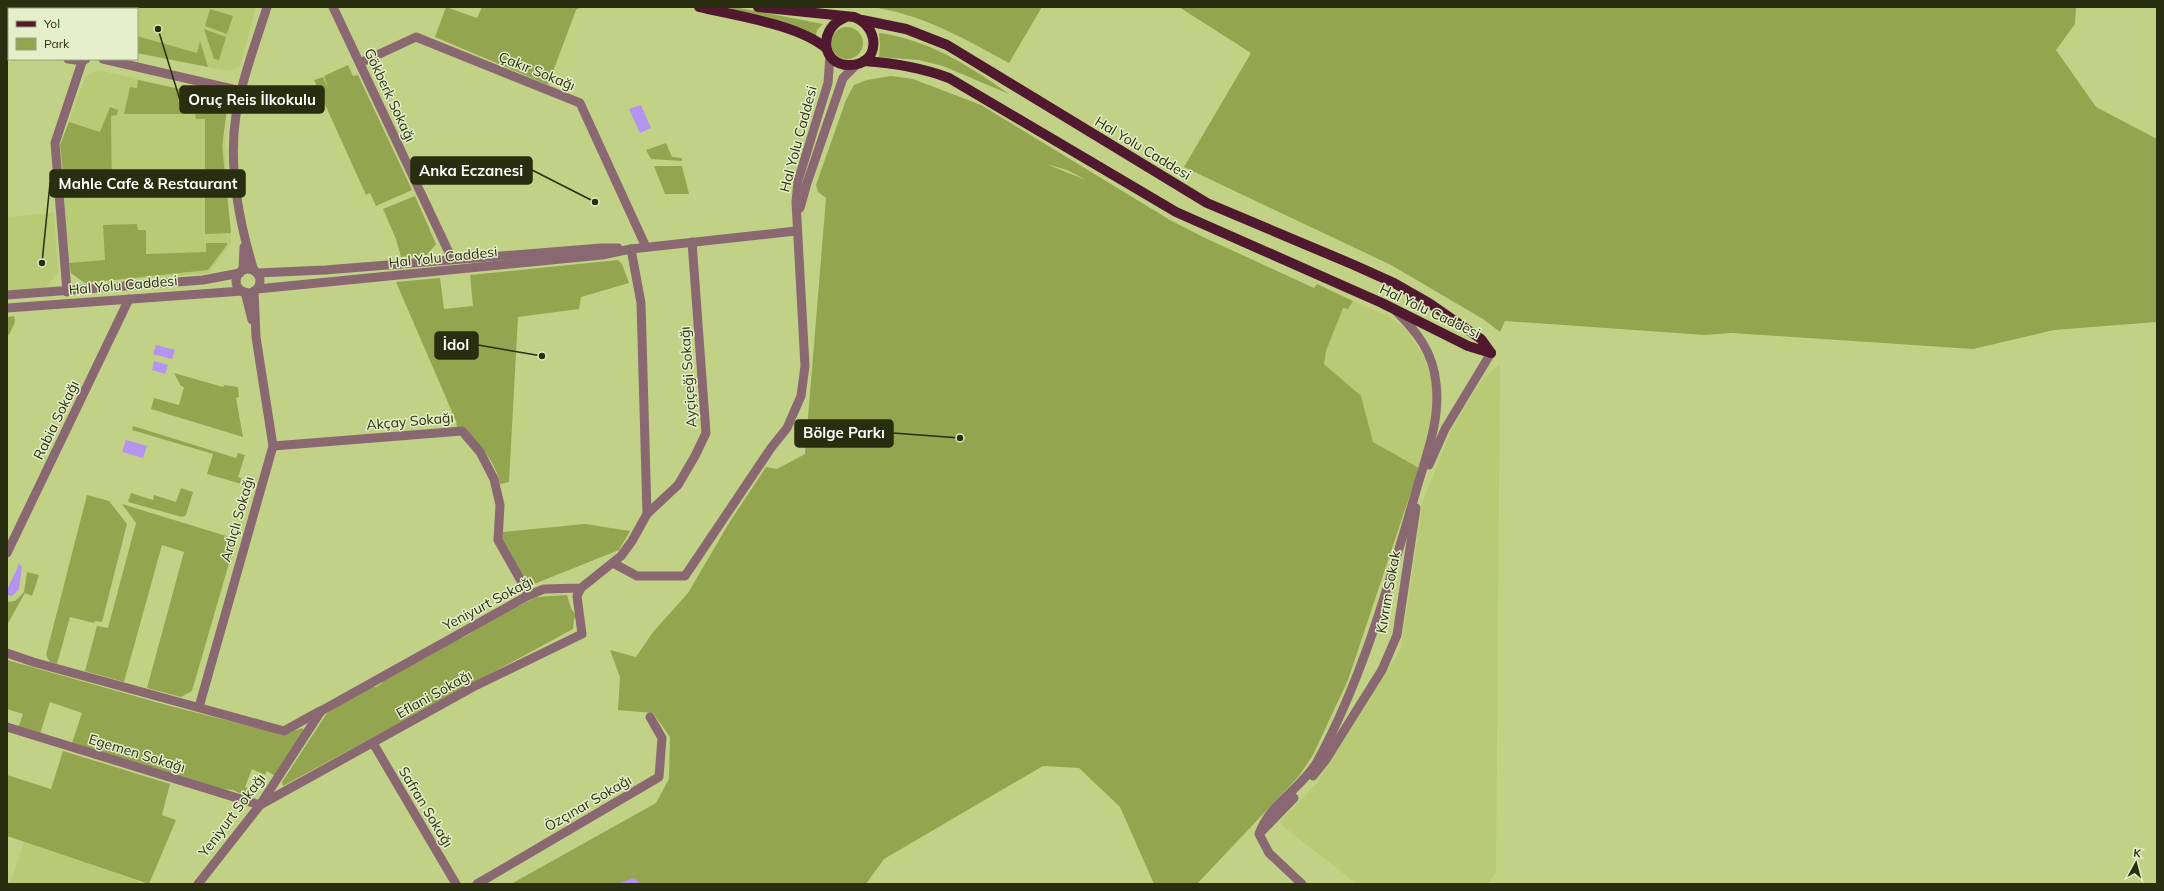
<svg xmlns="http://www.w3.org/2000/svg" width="2164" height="891" font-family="Mulish,sans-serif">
  <rect width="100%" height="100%" fill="#c1d286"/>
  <g fill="#b8ca75">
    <path d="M109,7H256L240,66L229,71L137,53V9H108Z"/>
    <path d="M98,70L221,98L227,110L224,126L231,243L209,273L85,283L70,273L60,145L85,77Z"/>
    <path d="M54,213L58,273L45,288L7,291V217Z"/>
    <path d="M1353,301L1386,315L1406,329L1424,357L1432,379L1433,400L1428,433L1419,468L1372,446L1322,364L1329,307Z"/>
    <path d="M1500,365L1496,873L1487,884H1357L1279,823L1317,783L1401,649L1423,501L1452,429L1479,384L1490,372Z"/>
    <path d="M24,842L138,881L137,884H10Z"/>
  </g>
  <g fill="#94a550" fill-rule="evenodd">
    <path d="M446,7L477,18L482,7H581L576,10L548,85L435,37Z"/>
    <path d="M713,7H734L823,24L817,30L815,39Z"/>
    <path d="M870,7H1042L1009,63C965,39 920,13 870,7Z"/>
    <path d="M1179,7H2076L2075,24L2056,50L2096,107L2157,139V322L2054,330L1973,349L1732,333L1705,335L1505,321L1500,332L1483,319L1391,265L1184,167L1251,53Z"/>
    <path d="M210,9L233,16L227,34L205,26Z"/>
    <circle cx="847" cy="43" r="16"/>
    <path d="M204,29L226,37L219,60L214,59Z"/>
    <path d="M879,33C927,39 970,66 1009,94L943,66L919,60L879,57L880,45Z"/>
    <path d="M137,36L197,53L200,41L208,67L137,53Z"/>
    <path d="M348,65L353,76L358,75L412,190L376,206L370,193L366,195L314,80L323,77L328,88L324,76Z"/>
    <path d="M891,76L913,79L981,105L1170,220L1203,237L1314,288L1317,284L1353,301L1348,309L1343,308L1326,351L1324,364L1361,396L1373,442L1419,468L1348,680L1313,755L1299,776L1197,884H1154L1120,807L1079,768L1043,766L884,859L866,884H511L656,803L669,779L670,737L653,713L618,710L620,677L610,650L636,657L653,632L688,593L729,523L766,467L777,469L805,454L826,198L818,192L816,185L846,100L854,85L867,80ZM1046,164L1067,170L1086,180Z"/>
    <path d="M138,80L221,98L227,110L222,146L231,233L205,234V119H196L195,114H124L130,87L137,88Z"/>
    <path d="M110,107L118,110L117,115L111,116L112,197L66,198L60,145L69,122L100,132Z"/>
    <path d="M666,143L672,157L682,158V161L651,159L646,150Z"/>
    <path d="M654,166H682L689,194H665Z"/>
    <path d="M415,196L436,244L427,255L401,257L396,239L383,209Z"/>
    <path d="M137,224L138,230H146V254L206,252V243H227V245L208,270L85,283L71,273L69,263L105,260L103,225Z"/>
    <path d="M618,260L622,264L629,283L581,297L579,309L518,317L509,482L500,484C496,461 478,443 462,427H457L456,421L396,282L440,278L444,309L473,306L470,275Z"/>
    <path d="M14,316L15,322L9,335L7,334V317Z"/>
    <path d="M174,373L223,387L224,385L238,387L239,397L236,398L243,437L151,409L154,398L179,405L184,387L181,386Z"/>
    <path d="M133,426L236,458L238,453L245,455L238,477L246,480L245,485L207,474L213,454L132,430Z"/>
    <path d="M181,488L193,492L186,515L182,517L128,502L131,493L153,500L154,495L176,502Z"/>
    <path d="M87,495L109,501L127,524L102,622L95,621L94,623L70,617L57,664L50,662L46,655Z"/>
    <path d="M122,504L236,539L192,691L181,697L147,688L184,552L162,545L124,682L85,671L97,626L108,628L136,523Z"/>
    <path d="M585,524L630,531L619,550L529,586L502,540L503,532Z"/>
    <path d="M27,572L39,575L32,596L25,593L7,625V602L15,601L24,592Z"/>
    <path d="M567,595L571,608L577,617L574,619L573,629L283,786L282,782L327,713L370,686L376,687L382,683V681L458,638L464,637L517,605L519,606L536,597Z"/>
    <path d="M7,660L170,706L274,732L285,734L302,728L304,730L275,776L267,771L265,775L252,769L245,787L251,790L248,797L233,790L222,789L72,743L82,713L50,702L40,734L18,728L23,714L7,709Z"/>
    <path d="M63,751L170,784L162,815L176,820L149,884L7,836V775L51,789Z"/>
  </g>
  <g fill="#b493f1">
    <path d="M641,105L651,128L640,133L629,109Z"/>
    <path d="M156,345L175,350L172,359L153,354Z"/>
    <path d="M154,361L168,365L165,374L152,370Z"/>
    <path d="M126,440L147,446L143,458L122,452Z"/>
    <path d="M19,563L22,567L19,589L12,596L7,595C7,584 16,575 19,563Z"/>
    <path d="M634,878L639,882L637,884H616Z"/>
  </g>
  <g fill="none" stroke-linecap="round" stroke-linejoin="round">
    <g stroke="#8a6872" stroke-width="9">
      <path d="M333,7L452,259"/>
      <path d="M101,9L102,7"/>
      <path d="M7,48H9"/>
      <path d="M68,59L82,61L86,59"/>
      <path d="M103,59L241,91"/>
      <path d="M360,63L416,37L580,103L646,247"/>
      <path d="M800,208L807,183L843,78L857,64"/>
      <circle cx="248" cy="281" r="12"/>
      <path d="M243,270L244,247"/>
      <path d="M254,271C239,222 228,166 236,115C242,79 256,42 267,7"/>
      <path d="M257,273L325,270L601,248H618"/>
      <path d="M257,289L602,255L631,249L796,231"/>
      <path d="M67,292L55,143L83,59"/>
      <path d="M245,292L252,320"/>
      <path d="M7,295L203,280L240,273"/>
      <path d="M7,308L242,291"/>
      <path d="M273,446L462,431L480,452L494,479L500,505L498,540L529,595"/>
      <path d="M1429,465L1445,429L1491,353"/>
      <path d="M647,514L678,485L695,456L706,433L692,242"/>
      <path d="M7,553L129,299"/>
      <path d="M613,563L637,576H685L771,448L787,428L801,396L805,366L796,202L798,181L828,83L830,55"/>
      <path d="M7,653L33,662L284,731L320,711"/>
      <path d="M199,707L273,446L256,337L254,291"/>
      <path d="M7,727L260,805L473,687L582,634L577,596L581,588"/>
      <path d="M373,743L456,884"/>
      <path d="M1313,776L1325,761L1382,670L1397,635L1416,508"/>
      <path d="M1260,833L1294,798"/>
      <path d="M198,884L260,805L321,711L529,595L544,589L581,588L621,556L632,541L647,514L641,303L631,249"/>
      <path d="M477,884L659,777L662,738L650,717"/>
      <path d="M1302,884L1269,853L1259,834C1269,804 1301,789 1317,762C1362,680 1388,587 1414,498C1424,461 1441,422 1436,383C1433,352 1417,332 1396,311"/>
    </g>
    <g stroke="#50192f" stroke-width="10">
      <path d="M699,7C736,16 797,24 826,48"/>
      <path d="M758,7L854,17C881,27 880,65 850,65C821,66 817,28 846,17"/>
      <path d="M862,20L906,29L947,45L1207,203L1354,265L1394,283L1429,303L1481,339L1491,353"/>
      <path d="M864,61C894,63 920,67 949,78L1176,212L1382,303L1468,346L1491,353"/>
    </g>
  </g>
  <g text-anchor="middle" stroke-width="3" stroke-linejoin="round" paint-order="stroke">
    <g font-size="14" fill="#282e0f" stroke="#e5efc9">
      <text transform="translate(537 71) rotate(22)" y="5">Çakır Sokağı</text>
      <text transform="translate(390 95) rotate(65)" y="5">Gökberk Sokağı</text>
      <text transform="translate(798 139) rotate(-75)" y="5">Hal Yolu Caddesi</text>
      <text transform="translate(1143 148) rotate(31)" y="5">Hal Yolu Caddesi</text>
      <text transform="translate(443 257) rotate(-6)" y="5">Hal Yolu Caddesi</text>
      <text transform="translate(123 285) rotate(-5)" y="5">Hal Yolu Caddesi</text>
      <text transform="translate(1430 311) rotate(25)" y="5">Hal Yolu Caddesi</text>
      <text transform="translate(688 377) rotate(-94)" y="5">Ayçiçeği Sokağı</text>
      <text transform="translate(56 420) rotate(-64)" y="5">Rabia Sokağı</text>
      <text transform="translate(410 421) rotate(-5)" y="5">Akçay Sokağı</text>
      <text transform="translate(237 519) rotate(-74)" y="5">Ardıçlı Sokağı</text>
      <text transform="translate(1388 592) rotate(-80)" y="5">Kıvrım Sokak</text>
      <text transform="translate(488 603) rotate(-28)" y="5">Yeniyurt Sokağı</text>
      <text transform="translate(434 694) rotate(-29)" y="5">Eflani Sokağı</text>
      <text transform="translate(137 753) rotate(17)" y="5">Egemen Sokağı</text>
      <text transform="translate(588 803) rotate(-30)" y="5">Özçınar Sokağı</text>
      <text transform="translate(426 807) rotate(59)" y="5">Safran Sokağı</text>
      <text transform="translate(232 815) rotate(-53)" y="5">Yeniyurt Sokağı</text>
    </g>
  </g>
  <path fill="none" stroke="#282e0f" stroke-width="1.5" d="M158 29L180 100M595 202L532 170M42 263L50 183M542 356L478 345M960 438L893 433"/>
  <g fill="#282e0f" stroke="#e5efc9" stroke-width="1.5">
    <circle cx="158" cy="29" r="4"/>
    <circle cx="595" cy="202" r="4"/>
    <circle cx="42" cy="263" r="4"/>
    <circle cx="542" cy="356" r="4"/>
    <circle cx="960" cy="438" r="4"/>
  </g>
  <g fill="#282e0f" stroke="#282e0f" stroke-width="1.5">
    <rect x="180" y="86" width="144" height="27" rx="4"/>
    <rect x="411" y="157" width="121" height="27" rx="4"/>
    <rect x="50" y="170" width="195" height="27" rx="4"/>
    <rect x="435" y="332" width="43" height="27" rx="4"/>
    <rect x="795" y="420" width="98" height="27" rx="4"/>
  </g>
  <g font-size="15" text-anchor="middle" font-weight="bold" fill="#fff">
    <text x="252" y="105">Oruç Reis İlkokulu</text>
    <text x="471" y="176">Anka Eczanesi</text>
    <text x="148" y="189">Mahle Cafe &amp; Restaurant</text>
    <text x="456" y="350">İdol</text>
    <text x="844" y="438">Bölge Parkı</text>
  </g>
  <rect width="2164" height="891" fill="none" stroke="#282e0f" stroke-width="16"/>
  <rect x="8" y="8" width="130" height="52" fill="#e5efc9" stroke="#99a27f"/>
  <rect x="16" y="21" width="20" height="6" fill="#50192f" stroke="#99a27f"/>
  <text x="44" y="28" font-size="12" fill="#282e0f">Yol</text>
  <rect x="16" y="38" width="20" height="12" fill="#94a550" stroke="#99a27f"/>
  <text x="44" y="48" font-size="12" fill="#282e0f">Park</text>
  <g transform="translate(2136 863) rotate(7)" stroke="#e5efc9" stroke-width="3" paint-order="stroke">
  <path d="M0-3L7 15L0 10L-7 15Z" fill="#282e0f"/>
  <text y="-6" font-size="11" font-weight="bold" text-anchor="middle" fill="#282e0f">K</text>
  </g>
</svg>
